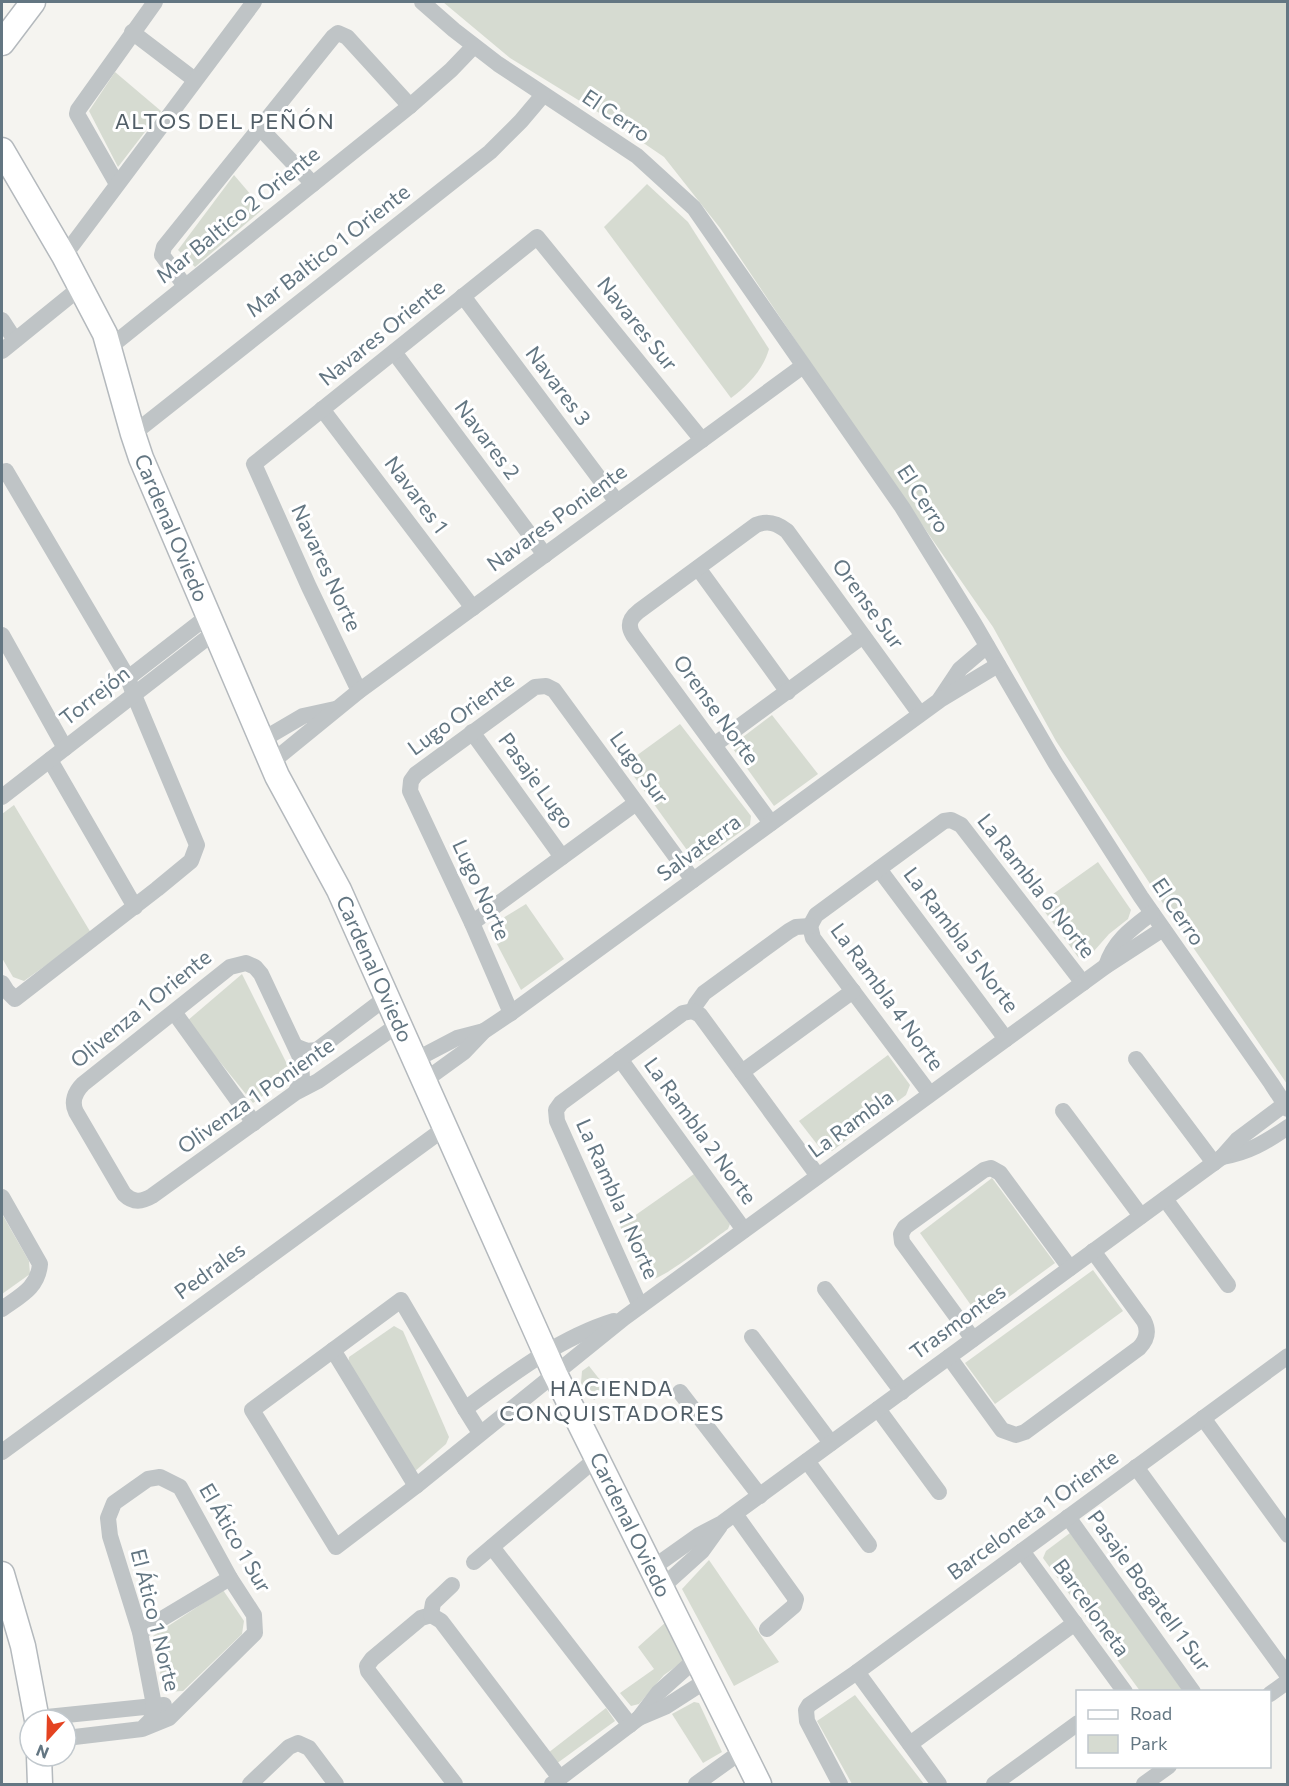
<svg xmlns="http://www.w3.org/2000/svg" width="1289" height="1786" font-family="Commissioner,sans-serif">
  <rect width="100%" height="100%" fill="#f5f4f0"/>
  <g fill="#d6dbd1">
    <path d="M443,2H1287V1084L1166,908L1056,741L993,627L837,402L720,228L664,157L601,114L510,58Z"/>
    <path d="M115,72L161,111L118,167L89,111Z"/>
    <path d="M234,175L263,209L195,267L178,250Z"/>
    <path d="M647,184L688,222L769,349C763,370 748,385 731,398L604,227Z"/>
    <path d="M772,715L818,774L774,806L731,746Z"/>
    <path d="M680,724L751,816L750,825L700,861L692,857L625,764Z"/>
    <path d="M14,805L91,933L24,981L13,977L2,958V814Z"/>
    <path d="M1098,862L1131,910L1128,919L1109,934L1086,960L1078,957L1039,904Z"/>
    <path d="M526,904L564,959L521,990L488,927Z"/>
    <path d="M242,974L292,1074L253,1103L187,1021Z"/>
    <path d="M888,1055L910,1085L906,1095L832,1151L820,1148L799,1121Z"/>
    <path d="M694,1174L730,1224L728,1229C713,1239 663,1280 649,1280L642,1271L620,1226Z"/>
    <path d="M992,1178L1055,1263L980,1318L920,1233Z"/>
    <path d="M2,1214L29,1261L30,1274L2,1294Z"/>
    <path d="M1093,1270L1123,1311L995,1404L965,1363Z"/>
    <path d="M394,1326L403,1331L449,1437L446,1444L414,1472L348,1365L349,1357Z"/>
    <path d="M589,1366L608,1390L594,1400L581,1383L582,1371Z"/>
    <path d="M1070,1533L1183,1691H1140L1043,1558L1046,1551Z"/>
    <path d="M709,1560L779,1662L734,1686L682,1589Z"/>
    <path d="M223,1590L244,1621L242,1634L183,1691L164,1692L153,1636Z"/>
    <path d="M666,1622L685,1660L664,1675L639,1704L631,1706L620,1693L654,1669L638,1647Z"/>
    <path d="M855,1695L924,1784H852L817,1721Z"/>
    <path d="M694,1702L699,1703L722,1752L703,1763L672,1714Z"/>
    <path d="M606,1708L615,1721L556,1764L548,1753Z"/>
  </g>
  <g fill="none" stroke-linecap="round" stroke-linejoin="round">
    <defs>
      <g id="secondary">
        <path d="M2,43L33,2"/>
        <path d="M2,150L64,256L105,334L133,434L141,458L277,776L339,890L555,1374L759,1784"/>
        <path d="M2,1574L23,1646L37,1720"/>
        <path d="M39,1756L40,1784"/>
      </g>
    </defs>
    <use href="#secondary" stroke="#b4b9bd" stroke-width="27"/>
    <g stroke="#bfc4c6" stroke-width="16">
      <path d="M422,2L454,30L498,64L637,156L694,208L902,507L975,625L1056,764L1141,897L1271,1083L1288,1109"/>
      <path d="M132,32L195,80"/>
      <path d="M259,127L313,184"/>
      <path d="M117,184L77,114L78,110L155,2"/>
      <path d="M64,256L254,2"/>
      <path d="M185,286L162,255L164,247L333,37L338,33L347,37L410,106"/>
      <path d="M463,296L617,502"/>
      <path d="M2,320L15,340"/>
      <path d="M110,347L410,106L451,70L474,46"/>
      <path d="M2,351L81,287"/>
      <path d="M394,352L545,555"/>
      <path d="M322,409L473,608"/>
      <path d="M133,434L490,152L521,121L543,95"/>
      <path d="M2,474L6,471L128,678L134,695L197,845L191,861L157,889L15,999L7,991L2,983"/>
      <path d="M698,568L788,692"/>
      <path d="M2,635L65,748"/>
      <path d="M128,678L208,616"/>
      <path d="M359,691L309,587L254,464L537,237L702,440"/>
      <path d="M940,699L960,669L987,646"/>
      <path d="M472,732L562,857"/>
      <path d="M262,740L303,716L335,709"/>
      <path d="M714,745L863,636"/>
      <path d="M50,760L135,907"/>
      <path d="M272,762L359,691L803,366"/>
      <path d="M2,797L216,631"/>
      <path d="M771,823L633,635C627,625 630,618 639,611L756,525C768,520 777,523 787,531L920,714"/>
      <path d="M879,869L1006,1039"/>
      <path d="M472,923L636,803"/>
      <path d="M810,926L816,915L944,821L951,820L961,825L1083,983"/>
      <path d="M810,926L813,938L930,1094"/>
      <path d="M1106,966C1114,941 1131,929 1152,913"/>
      <path d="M693,1011L700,1015L818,1176"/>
      <path d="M693,1011L696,1004L704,993L789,931L796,927L810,926"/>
      <path d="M174,1012L254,1123"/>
      <path d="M511,1013L472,923L410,791L411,781L416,774L535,687L546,686L554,690L693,880"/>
      <path d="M297,1047L307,1051L317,1050L387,997"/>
      <path d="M620,1059L744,1230"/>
      <path d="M1136,1059L1214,1163"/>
      <path d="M415,1060L457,1038L484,1031"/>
      <path d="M742,1072L853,991"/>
      <path d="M424,1081L464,1052L484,1031L511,1013L940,700L998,665"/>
      <path d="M295,1093L302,1080L301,1059L261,974L255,967L246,963L230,967L83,1084C75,1092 71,1102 76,1112L124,1194C133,1203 142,1202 152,1196L295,1093L318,1081L399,1024"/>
      <path d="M1063,1111L1141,1216"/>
      <path d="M1222,1157C1248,1153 1266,1142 1288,1127"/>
      <path d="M2,1197L40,1264C38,1288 20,1296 2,1309"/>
      <path d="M1165,1199L1228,1285"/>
      <path d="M825,1289L902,1392"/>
      <path d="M640,1306L557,1121L556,1110L561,1103L683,1013L693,1011"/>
      <path d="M752,1337L831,1443"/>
      <path d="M973,1339L902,1242L901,1234L905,1227L984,1170L991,1168L1000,1173L1070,1268"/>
      <path d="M333,1350L416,1486"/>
      <path d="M949,1357L1002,1430L1016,1435L1025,1432L1139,1348C1147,1340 1149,1331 1144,1321L1093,1251"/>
      <path d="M680,1392L760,1496"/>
      <path d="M465,1409C511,1375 559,1338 614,1321"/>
      <path d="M878,1409L939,1492"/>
      <path d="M1203,1418L1288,1535"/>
      <path d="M480,1433L465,1409L401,1300L252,1410L336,1547L416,1486L624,1318L1106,966L1163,929"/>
      <path d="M2,1452L445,1128"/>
      <path d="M807,1461L869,1545"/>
      <path d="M1136,1467L1288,1676"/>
      <path d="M735,1514L796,1599L794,1606L767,1629"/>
      <path d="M1068,1517L1193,1692"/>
      <path d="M492,1547L630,1725"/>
      <path d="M1022,1551L1125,1692"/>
      <path d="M474,1562L597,1458"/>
      <path d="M651,1569L699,1535L722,1523L1222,1157L1237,1140L1285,1104"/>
      <path d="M661,1588L702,1551L720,1526"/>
      <path d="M431,1615L421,1618L372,1659L367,1666L368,1671L455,1784"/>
      <path d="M431,1615L441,1621L560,1778"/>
      <path d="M431,1615L433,1603L452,1585"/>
      <path d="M140,1632L230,1578"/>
      <path d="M857,1672L939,1784"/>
      <path d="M1270,1694L1288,1681"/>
      <path d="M37,1718L164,1705"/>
      <path d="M639,1718L658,1693L696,1659"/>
      <path d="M66,1738L142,1729L169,1718L255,1633L254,1615L230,1578L180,1487L160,1477L148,1479L114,1503L108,1518L110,1536L140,1632L154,1705L151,1720L142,1729"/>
      <path d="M910,1744L1075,1623"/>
      <path d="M250,1784L289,1747L298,1743L309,1748L336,1784"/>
      <path d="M552,1784L639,1718L665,1707L707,1680"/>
      <path d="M696,1784L742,1751"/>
      <path d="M840,1784L807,1721L806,1710L809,1705L857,1672L1288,1356"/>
      <path d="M994,1784L1078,1723"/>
      <path d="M1144,1784L1169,1766"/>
    </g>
    <use href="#secondary" stroke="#fff" stroke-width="24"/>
  </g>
  <g text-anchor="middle" stroke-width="6" stroke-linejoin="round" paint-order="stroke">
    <g font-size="21" fill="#637682" stroke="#fff">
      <text transform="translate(616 116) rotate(34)" y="7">El Cerro</text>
      <text transform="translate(238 215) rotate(-39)" y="7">Mar Baltico 2 Oriente</text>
      <text transform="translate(328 251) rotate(-38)" y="7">Mar Baltico 1 Oriente</text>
      <text transform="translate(637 324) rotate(51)" y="7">Navares Sur</text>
      <text transform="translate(382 333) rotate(-39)" y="7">Navares Oriente</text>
      <text transform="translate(558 386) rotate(53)" y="7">Navares 3</text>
      <text transform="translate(487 440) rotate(53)" y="7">Navares 2</text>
      <text transform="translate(416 495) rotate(53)" y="7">Navares 1</text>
      <text transform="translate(923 499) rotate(57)" y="7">El Cerro</text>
      <text transform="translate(557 518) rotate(-36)" y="7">Navares Poniente</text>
      <text transform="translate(171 528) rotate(67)" y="7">Cardenal Oviedo</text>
      <text transform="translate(326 568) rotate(65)" y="7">Navares Norte</text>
      <text transform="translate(868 604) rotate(54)" y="7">Orense Sur</text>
      <text transform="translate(95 696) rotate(-38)" y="7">Torrejón</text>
      <text transform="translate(716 710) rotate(54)" y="7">Orense Norte</text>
      <text transform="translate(461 714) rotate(-36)" y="7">Lugo Oriente</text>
      <text transform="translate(639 768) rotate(54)" y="7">Lugo Sur</text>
      <text transform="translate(536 781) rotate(54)" y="7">Pasaje Lugo</text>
      <text transform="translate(699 848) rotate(-36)" y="7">Salvaterra</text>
      <text transform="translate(1036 886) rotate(52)" y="7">La Rambla 6 Norte</text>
      <text transform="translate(481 890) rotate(65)" y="7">Lugo Norte</text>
      <text transform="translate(1178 912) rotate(56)" y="7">El Cerro</text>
      <text transform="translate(961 940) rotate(53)" y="7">La Rambla 5 Norte</text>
      <text transform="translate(374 969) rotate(66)" y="7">Cardenal Oviedo</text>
      <text transform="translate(887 997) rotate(54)" y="7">La Rambla 4 Norte</text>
      <text transform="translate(141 1009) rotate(-39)" y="7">Olivenza 1 Oriente</text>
      <text transform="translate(256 1096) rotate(-35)" y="7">Olivenza 1 Poniente</text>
      <text transform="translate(851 1124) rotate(-36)" y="7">La Rambla</text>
      <text transform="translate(700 1131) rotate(54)" y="7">La Rambla 2 Norte</text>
      <text transform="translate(617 1199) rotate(66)" y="7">La Rambla 1 Norte</text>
      <text transform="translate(210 1271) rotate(-36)" y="7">Pedrales</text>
      <text transform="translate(958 1322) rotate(-36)" y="7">Trasmontes</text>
      <text transform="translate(1033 1515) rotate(-36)" y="7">Barceloneta 1 Oriente</text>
      <text transform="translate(630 1525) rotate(64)" y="7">Cardenal Oviedo</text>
      <text transform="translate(235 1538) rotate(60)" y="7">El Ático 1 Sur</text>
      <text transform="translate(1149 1591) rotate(54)" y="7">Pasaje Bogatell 1 Sur</text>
      <text transform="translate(1091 1608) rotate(54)" y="7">Barceloneta</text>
      <text transform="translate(155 1620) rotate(76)" y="7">El Ático 1 Norte</text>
    </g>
    <g font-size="22" letter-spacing="1.5" fill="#515e67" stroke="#fff">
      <text x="225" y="129">ALTOS DEL PEÑÓN</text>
      <text x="612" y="1396">HACIENDA<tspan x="612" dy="25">CONQUISTADORES</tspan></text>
    </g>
  </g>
  <rect width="1289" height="1786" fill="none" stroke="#637682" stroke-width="6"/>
  <rect x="1076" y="1690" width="195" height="78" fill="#ffffff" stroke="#c1c8cd" stroke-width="1.5"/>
  <rect x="1088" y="1710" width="30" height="9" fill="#ffffff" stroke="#c1c8cd" stroke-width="1.5"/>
  <text x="1130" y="1720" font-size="18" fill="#637682">Road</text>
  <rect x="1088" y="1735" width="30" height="18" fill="#d6dbd1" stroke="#c1c8cd" stroke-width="1.5"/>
  <text x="1130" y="1750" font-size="18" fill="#637682">Park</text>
  <g transform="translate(48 1738) rotate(202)"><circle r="28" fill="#ffffff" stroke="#c1c8cd" stroke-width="1.5"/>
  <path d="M0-4.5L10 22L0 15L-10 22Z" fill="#e44321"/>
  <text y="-9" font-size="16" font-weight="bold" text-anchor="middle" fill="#637682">N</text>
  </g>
</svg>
